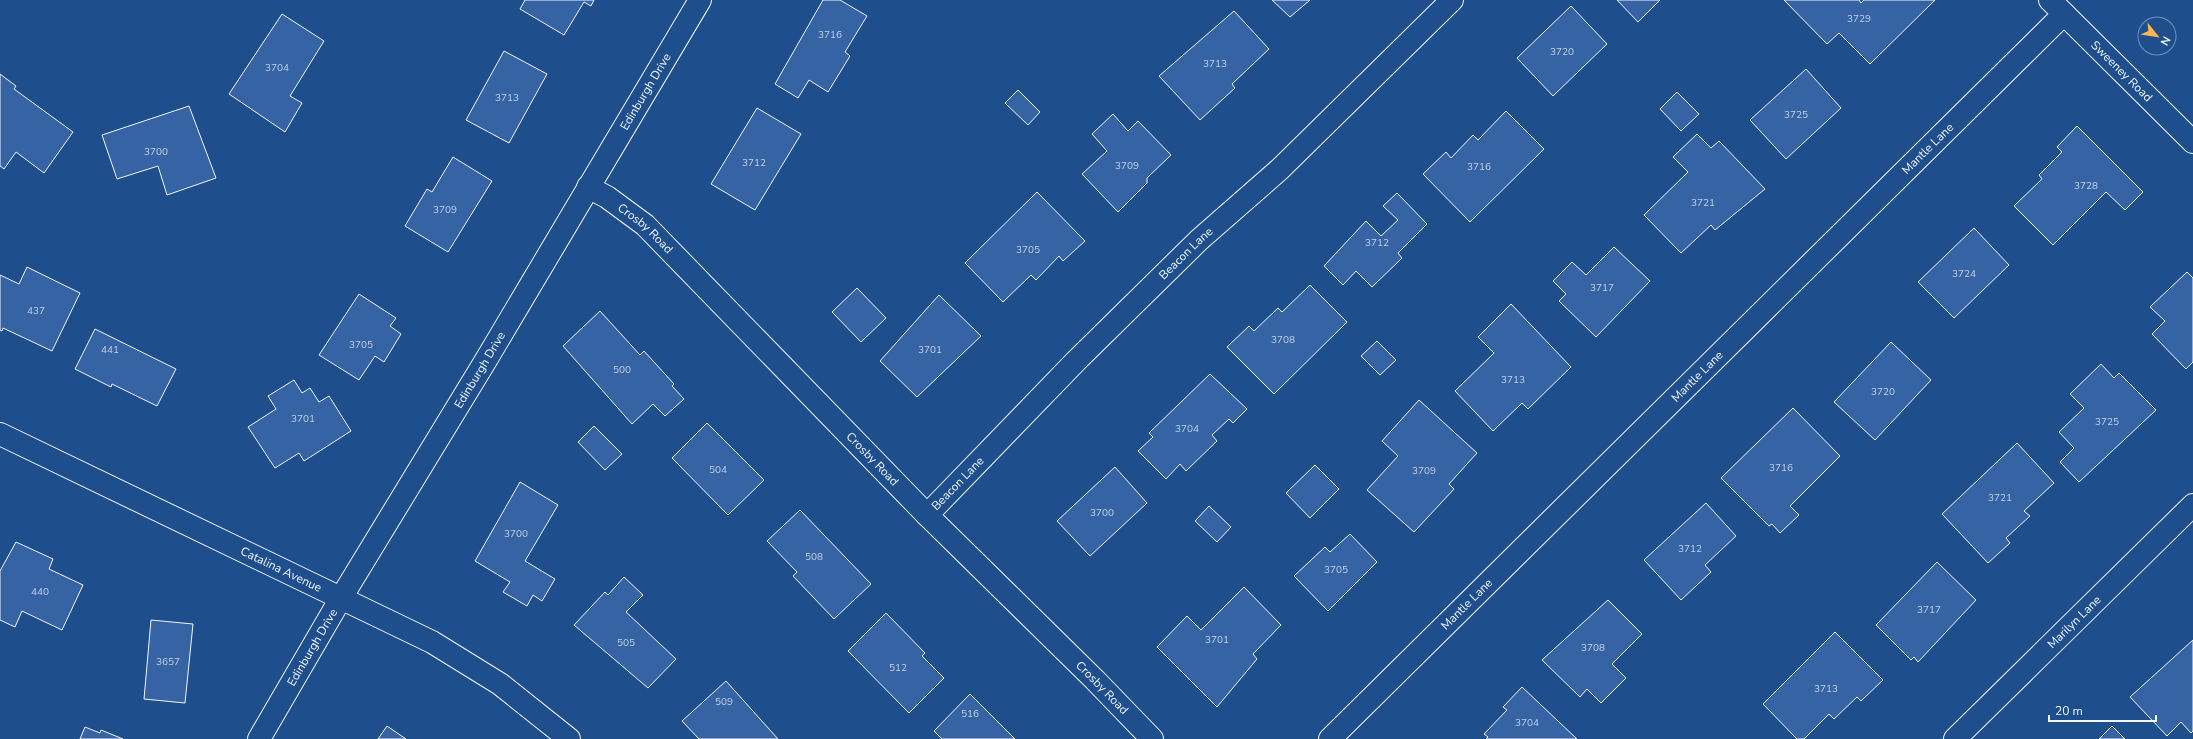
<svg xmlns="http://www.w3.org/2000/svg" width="2193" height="739" font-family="'Nunito Sans',sans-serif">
  <rect width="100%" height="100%" fill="#1f4e8c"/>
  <g fill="#3563a3" stroke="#f2f6ff">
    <path d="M525,0H594L591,6L584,2L564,35L520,9Z"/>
    <path d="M823,0H840L867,16L845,52L850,56L828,92L809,80L798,98L775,84Z"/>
    <path d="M1272,0H1310L1290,17Z"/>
    <path d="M1617,0H1660L1638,22Z"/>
    <path d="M1784,0H1859L1861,3L1864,0H1935L1870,64L1839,33L1827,44Z"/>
    <path d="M1571,6L1607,44L1553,96L1517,58Z"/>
    <path d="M1234,11L1269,49L1232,84L1235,88L1200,120L1159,76Z"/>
    <path d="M282,14L324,41L290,96L302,103L285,132L229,94Z"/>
    <path d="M504,51L547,74L509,143L466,120Z"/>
    <path d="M1806,69L1841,108L1786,159L1750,120Z"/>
    <path d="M0,74L16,86L14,89L73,132L44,173L16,152L4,169L0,166Z"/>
    <path d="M1018,90L1040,112L1028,125L1005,103Z"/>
    <path d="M1677,92L1699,114L1681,131L1660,109Z"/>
    <path d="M189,106L216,178L167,195L158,166L117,179L102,135Z"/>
    <path d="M757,108L801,134L755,210L711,184Z"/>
    <path d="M1506,111L1544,149L1470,222L1423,174L1446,152L1451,158L1473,135L1478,140Z"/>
    <path d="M1113,114L1128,131L1138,121L1171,155L1147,178V183L1118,212L1082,174L1107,151L1092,134Z"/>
    <path d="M2077,126L2143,192L2125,210L2106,192L2053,245L2014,206L2042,179L2039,175L2062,152L2057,147Z"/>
    <path d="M1697,134L1711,148L1719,141L1765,189L1715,230L1711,225L1681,253L1644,215L1688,172L1673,157Z"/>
    <path d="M453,157L492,181L448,252L405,226L427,189L432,192Z"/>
    <path d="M1037,192L1085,241L1063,261L1059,256L1036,280L1031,275L1003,302L965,263Z"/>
    <path d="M1397,193L1427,224L1398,253L1402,258L1372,287L1356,271L1343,285L1324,266L1366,221L1381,236L1398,220L1383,206Z"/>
    <path d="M1974,228L2009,265L1954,318L1918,282Z"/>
    <path d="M1614,247L1650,281L1596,337L1559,301L1566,294L1553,281L1572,262L1586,275Z"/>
    <path d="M27,267L80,293L52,351L3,328L2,331L0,330V275L19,284Z"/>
    <path d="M2187,272L2193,278V362L2186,369L2152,334L2165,321L2150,307Z"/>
    <path d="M1310,285L1347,322L1274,394L1227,347L1249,326L1254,331L1278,308L1282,312Z"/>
    <path d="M857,288L886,318L861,342L832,312Z"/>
    <path d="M359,294L396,318L390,326L401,334L384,362L375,356L359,380L319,355Z"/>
    <path d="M939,295L981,336L917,397L880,361Z"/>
    <path d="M1511,304L1571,367L1528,409L1522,403L1493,431L1455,391L1494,353L1478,337Z"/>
    <path d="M600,311L640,355L644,351L674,384L672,386L684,399L665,416L653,404L632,424L563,346Z"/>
    <path d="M95,329L176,369L157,406L112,384L111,387L75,369Z"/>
    <path d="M1377,341L1396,360L1380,375L1361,356Z"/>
    <path d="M1891,342L1931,380L1875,440L1834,402Z"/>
    <path d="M2101,364L2114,378L2119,373L2156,410L2079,482L2060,462L2074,448L2059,432L2084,408L2070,394Z"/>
    <path d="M1210,374L1247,409L1233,423L1229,419L1212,435L1217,441L1186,471L1180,464L1166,479L1138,451L1153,437L1149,433Z"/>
    <path d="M294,380L302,393L310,388L319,402L329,396L351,431L304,461L299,453L275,468L248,427L276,409L268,396Z"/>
    <path d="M1419,400L1477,453L1449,484L1454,489L1414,532L1367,490L1398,456L1382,441Z"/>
    <path d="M1793,408L1840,456L1790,506L1799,515L1780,533L1772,524L1769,526L1721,478Z"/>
    <path d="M707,423L764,480L728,515L672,458Z"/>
    <path d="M594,426L622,454L605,470L578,442Z"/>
    <path d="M2017,443L2054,483L2024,511L2030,516L2006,538L2010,543L1988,563L1942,514Z"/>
    <path d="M1315,465L1339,489L1310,518L1286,493Z"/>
    <path d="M1115,467L1147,503L1090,556L1057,521Z"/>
    <path d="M520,482L558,505L525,561L555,579L542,601L533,595L527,606L503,592L510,582L475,561Z"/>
    <path d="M1706,503L1736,536L1705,565L1711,572L1681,600L1644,560Z"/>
    <path d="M1209,506L1231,527L1217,542L1195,521Z"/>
    <path d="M800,510L871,584L834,619L793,576L797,572L767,541Z"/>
    <path d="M1350,534L1377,562L1328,611L1294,576L1325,547L1330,552Z"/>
    <path d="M16,542L53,559L49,569L83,585L62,630L22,611L15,627L0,620V571Z"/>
    <path d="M1937,562L1976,600L1918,662L1914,657L1911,660L1876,625Z"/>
    <path d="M624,577L643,595L626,612L676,659L648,688L574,625L605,592L608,595Z"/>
    <path d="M1244,587L1281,625L1253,654L1257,659L1217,707L1157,647L1187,616L1201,630Z"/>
    <path d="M1608,600L1642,634L1612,664L1626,678L1601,703L1587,689L1580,697L1542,660Z"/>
    <path d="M886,613L925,653L922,656L944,678L909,713L848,651Z"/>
    <path d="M151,620L193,624L185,703L144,699Z"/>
    <path d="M1835,632L1883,680L1861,701L1857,697L1834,719L1829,714L1804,739H1797L1763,704Z"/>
    <path d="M2193,640V731L2191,733L2181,722L2167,736L2130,697Z"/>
    <path d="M726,681L778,739H699L682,721Z"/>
    <path d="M1522,687L1577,739H1486L1488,737L1484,734L1507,710L1503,707Z"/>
    <path d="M970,694L1015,739H942L934,731Z"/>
    <path d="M387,726L406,739H378Z"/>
    <path d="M2112,726L2125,739H2099Z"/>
    <path d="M85,727L100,733L101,730L123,739H80Z"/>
  </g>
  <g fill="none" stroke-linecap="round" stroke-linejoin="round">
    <defs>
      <g id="minor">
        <path id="s1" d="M2050,0L2193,142"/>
        <path id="s2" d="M588,187L607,197L645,225L927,515L1095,680L1152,739"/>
        <path id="s3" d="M0,434L432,642L500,684L569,739"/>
        <path id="s4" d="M927,515L1076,361L1199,240L1280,169L1452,0"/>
        <path id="s5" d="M259,739L341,598L486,360L700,0"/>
        <path id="s6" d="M1330,739L2064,14"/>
        <path id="s7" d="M1955,739L2193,505"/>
      </g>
    </defs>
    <use href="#minor" stroke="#f2f6ff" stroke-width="24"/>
    <use href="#minor" stroke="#1f4e8c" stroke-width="22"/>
  </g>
  <g text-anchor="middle" stroke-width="3" stroke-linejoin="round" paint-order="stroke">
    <g font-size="10" fill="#c3d1e8">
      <text x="1859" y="22">3729</text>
      <text x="830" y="38">3716</text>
      <text x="1562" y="55">3720</text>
      <text x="1215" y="67">3713</text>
      <text x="277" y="71">3704</text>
      <text x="507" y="101">3713</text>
      <text x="1796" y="118">3725</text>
      <text x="156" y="155">3700</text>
      <text x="754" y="166">3712</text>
      <text x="1127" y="169">3709</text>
      <text x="1479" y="170">3716</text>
      <text x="2086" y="189">3728</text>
      <text x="1703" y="206">3721</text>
      <text x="445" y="213">3709</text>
      <text x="1377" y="246">3712</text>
      <text x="1028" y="253">3705</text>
      <text x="1964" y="277">3724</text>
      <text x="1602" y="291">3717</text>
      <text x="36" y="314">437</text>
      <text x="1283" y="343">3708</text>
      <text x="361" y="348">3705</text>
      <text x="110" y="353">441</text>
      <text x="930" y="353">3701</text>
      <text x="622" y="373">500</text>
      <text x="1513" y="383">3713</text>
      <text x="1883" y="395">3720</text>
      <text x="303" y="422">3701</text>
      <text x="2107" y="425">3725</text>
      <text x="1187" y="432">3704</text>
      <text x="1781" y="471">3716</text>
      <text x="718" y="473">504</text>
      <text x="1424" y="474">3709</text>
      <text x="2000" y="501">3721</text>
      <text x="1102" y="516">3700</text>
      <text x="516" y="537">3700</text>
      <text x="1690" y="552">3712</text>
      <text x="814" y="560">508</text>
      <text x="1336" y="573">3705</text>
      <text x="40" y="595">440</text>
      <text x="1929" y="613">3717</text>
      <text x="1217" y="643">3701</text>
      <text x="626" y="646">505</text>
      <text x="1593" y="651">3708</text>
      <text x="168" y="665">3657</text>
      <text x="898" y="671">512</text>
      <text x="1826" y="692">3713</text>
      <text x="724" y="705">509</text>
      <text x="970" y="717">516</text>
      <text x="1527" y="726">3704</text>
    </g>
    <g font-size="12" fill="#f2f6ff" stroke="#1f4e8c">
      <text dy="4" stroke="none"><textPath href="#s1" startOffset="101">Sweeney Road</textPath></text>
      <text dy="4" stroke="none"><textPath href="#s5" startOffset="754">Edinburgh Drive</textPath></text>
      <text dy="4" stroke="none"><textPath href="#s6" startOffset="840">Mantle Lane</textPath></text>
      <text dy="4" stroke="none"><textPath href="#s2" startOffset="71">Crosby Road</textPath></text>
      <text dy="4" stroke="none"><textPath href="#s4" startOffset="368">Beacon Lane</textPath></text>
      <text dy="4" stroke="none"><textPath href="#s5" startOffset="430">Edinburgh Drive</textPath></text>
      <text dy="4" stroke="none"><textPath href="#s6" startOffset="516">Mantle Lane</textPath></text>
      <text dy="4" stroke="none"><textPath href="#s2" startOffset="395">Crosby Road</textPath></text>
      <text dy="4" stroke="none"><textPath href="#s4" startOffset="44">Beacon Lane</textPath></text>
      <text dy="4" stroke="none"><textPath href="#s3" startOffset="312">Catalina Avenue</textPath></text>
      <text dy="4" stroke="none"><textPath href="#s6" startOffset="192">Mantle Lane</textPath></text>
      <text dy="4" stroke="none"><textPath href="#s7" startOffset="167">Marilyn Lane</textPath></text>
      <text dy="4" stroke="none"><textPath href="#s5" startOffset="106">Edinburgh Drive</textPath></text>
      <text dy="4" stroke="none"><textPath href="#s2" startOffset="719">Crosby Road</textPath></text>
    </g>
  </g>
  <g transform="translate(2157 36) rotate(120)"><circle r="19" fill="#1f4e8c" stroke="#7391ba"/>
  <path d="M0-3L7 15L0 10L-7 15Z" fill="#ffb74d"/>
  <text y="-6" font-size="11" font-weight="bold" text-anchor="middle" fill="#f2f6ff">N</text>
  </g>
  <path d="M2049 715v6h107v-6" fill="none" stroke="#f2f6ff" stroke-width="2"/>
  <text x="2055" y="715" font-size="12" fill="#f2f6ff" stroke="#1f4e8c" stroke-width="3" paint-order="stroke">20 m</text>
</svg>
